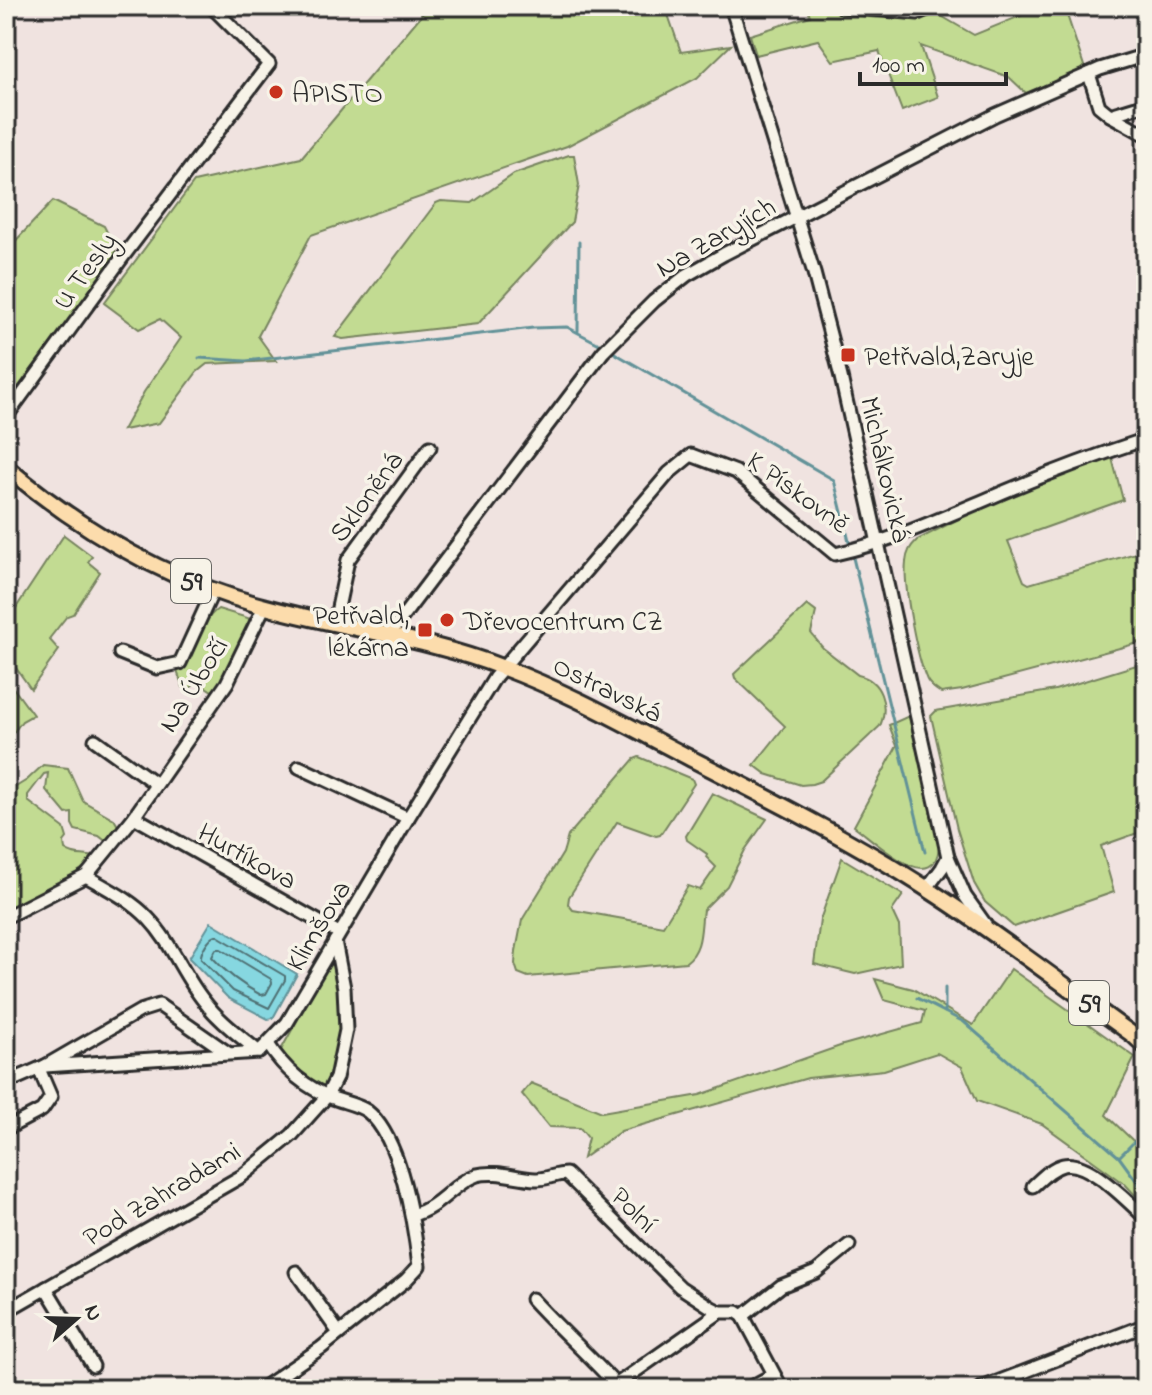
<svg xmlns="http://www.w3.org/2000/svg" width="1152" height="1395" font-family="'Indie Flower',sans-serif">
  <rect width="100%" height="100%" fill="#f0e3e0"/>
  <filter id="ink" filterUnits="userSpaceOnUse"><feTurbulence type="fractalNoise" baseFrequency=".0125" numOctaves="2"/><feDisplacementMap in="SourceGraphic" scale="16" xChannelSelector="R" yChannelSelector="G"/><feConvolveMatrix kernelMatrix="1 2 1 2 8 2 1 2 1" color-interpolation-filters="sRGB"/></filter>
  <g filter="url(#ink)">
    <g fill="#c2db92" stroke="#76835e" stroke-width="2">
      <path d="M429,6H665L681,52L731,45L697,78L567,146L311,235L258,336L276,361L207,364L197,372L159,423L123,430L144,392L181,338L160,319L139,329L104,303L194,182L301,158Z"/>
      <path d="M807,6C819,6 827,9 838,12C869,19 906,21 936,13L974,35L1035,10L1034,6H1064L1085,69L1026,93L1009,77L921,46L938,97L902,111L879,51L833,61L818,40L756,55L750,35L810,16Z"/>
      <path d="M569,155H574L579,185L572,222L478,324L343,339L335,337L436,203L441,201L472,203L514,174Z"/>
      <path d="M53,201L104,226L115,248V259L6,403V251Z"/>
      <path d="M1111,454L1123,500L1008,541L1024,581L1029,584L1146,550V641L962,690L941,693C935,689 930,686 927,680C917,658 903,585 906,562C907,552 910,547 917,540L996,500Z"/>
      <path d="M64,535L92,556L88,562L100,572L73,614L67,616L49,639L59,650L31,689L6,654V623Z"/>
      <path d="M807,605L816,612L811,633L823,648L858,675C881,680 889,705 880,726L821,781L812,784L801,785L766,774L754,765L785,726L735,678L734,674Z"/>
      <path d="M218,609L248,618L253,624L225,680L212,691L198,682L190,688L183,687L177,671C198,655 197,623 218,609Z"/>
      <path d="M1146,662V830L1101,846L1114,892L1014,927L985,902L974,883L957,829L931,716L936,711L1055,690Z"/>
      <path d="M6,678L33,715L22,721L6,743Z"/>
      <path d="M909,716L939,847C933,899 874,840 854,826L897,746L889,725Z"/>
      <path d="M639,757L692,779L694,784L660,835L656,836L617,822L569,897L568,904L573,910L663,926L688,886L700,890L716,867L706,857L707,854L687,840L686,836L712,793L767,819L745,850L727,886L703,910C700,928 703,950 686,962L528,977L518,973L515,964L516,951L522,920L563,853L568,836L634,759Z"/>
      <path d="M43,765L68,768L83,801L114,819L118,826L108,843L99,836L75,830L72,824V813L66,814L46,790L48,773L44,774L28,795V801L64,828L67,838L64,842L65,850C76,858 85,853 97,858L65,881L6,911L9,884L6,882L9,853L6,851V779L14,788L27,780Z"/>
      <path d="M842,858L903,895L892,911L899,926L901,964L855,974L814,964L820,920Z"/>
      <path d="M335,963C343,1006 344,1049 323,1089L301,1076L281,1050L328,964Z"/>
      <path d="M1011,969L1135,1057L1106,1115L1146,1153V1207L1125,1184L1042,1124L977,1101L962,1067L937,1053L884,1070L808,1078L621,1131L583,1158L588,1138L580,1128L549,1127L522,1094L531,1083L602,1112L700,1095L843,1045L922,1023L925,1011L884,1000L875,979L913,989L973,1025Z"/>
    </g>
    <path fill="#86d7e0" stroke="#629298" stroke-width="2" d="M211,922L297,974L273,1018L268,1019L228,998L189,958Z"/>
    <g fill="none" stroke-linecap="round" stroke-linejoin="round">
      <g stroke="#4f7073" stroke-width="2">
        <path d="M216,935L285,976V980L269,1008L233,991L201,959C200,952 209,937 216,935Z"/>
        <path d="M216,949H221L271,979L272,983L266,994L261,995C242,985 227,974 212,957Z"/>
      </g>
      <g stroke="#629298" stroke-width="3">
        <path d="M578,331L579,242"/>
        <path d="M611,351L834,480L925,852"/>
        <path d="M199,358L246,361L533,328L567,327L605,347"/>
        <path d="M945,988V1012"/>
        <path d="M917,998L964,1022L1119,1157L1146,1194"/>
        <path d="M1120,1156L1146,1130"/>
      </g>
      <defs>
        <g id="minor">
          <path d="M731,6L814,273L841,377L948,857L965,896L985,924"/>
          <path d="M841,6L918,13L935,6"/>
          <path d="M1089,74L1099,106L1110,115L1146,135"/>
          <path d="M1110,115L1146,104"/>
          <path d="M6,417L122,258L269,64L211,6"/>
          <path d="M335,622L348,560L430,447"/>
          <path d="M388,636L603,352L654,301L687,275L724,254L995,115L1100,69L1146,55"/>
          <path d="M120,653L157,668L180,663L213,591"/>
          <path d="M95,740L156,784"/>
          <path d="M299,767L408,818"/>
          <path d="M134,817L339,933"/>
          <path d="M86,876C108,889 131,900 148,918C172,943 183,975 204,1001C219,1021 240,1036 259,1052"/>
          <path d="M927,888L942,868L948,857"/>
          <path d="M6,917L86,876L134,817L227,683L264,607"/>
          <path d="M45,1066L140,1011L159,1005L228,1053"/>
          <path d="M6,1083L45,1066L259,1052L287,1023L408,818L495,677L669,473L691,455L736,472L835,554C892,541 932,522 985,500C1038,477 1091,457 1146,439"/>
          <path d="M6,1129L42,1110L51,1097L39,1069"/>
          <path d="M1033,1186C1042,1178 1051,1168 1063,1165C1089,1159 1128,1202 1146,1218"/>
          <path d="M412,1215C440,1208 453,1183 477,1175C495,1170 517,1178 535,1179C545,1180 555,1174 566,1174L680,1287L712,1308L720,1312H737L743,1316L782,1389"/>
          <path d="M296,1272L339,1333"/>
          <path d="M46,1288L93,1366"/>
          <path d="M532,1299C559,1329 588,1354 615,1384"/>
          <path d="M6,1311L242,1176L292,1135L327,1096L336,1078L346,1030L344,988L335,941"/>
          <path d="M743,1316L781,1286L816,1272L849,1245"/>
          <path d="M261,1389L321,1348L406,1280L419,1266C414,1224 401,1138 367,1111C359,1105 343,1102 333,1098C306,1088 284,1069 268,1044"/>
          <path d="M610,1389L720,1312"/>
          <path d="M747,1389L773,1375"/>
          <path d="M979,1389L1146,1325"/>
        </g>
        <path id="major" d="M6,467C82,531 166,580 262,606C342,628 426,638 504,668C568,692 628,726 688,757C770,799 852,840 929,890C999,935 1065,986 1133,1035L1146,1047"/>
      </defs>
      <use href="#minor" stroke="#2b2b2b" stroke-width="17"/>
      <use href="#major" stroke="#2b2b2b" stroke-width="20"/>
      <use href="#minor" stroke="#f7f3e8" stroke-width="11"/>
      <use href="#major" stroke="#fcdcac" stroke-width="14"/>
    </g>
  </g>
  <g fill="#c8321e" stroke="#f7f3e8" stroke-width="3">
    <circle cx="276" cy="92" r="8"/>
    <rect x="840" y="347" width="16" height="16" rx="4"/>
    <circle cx="447" cy="620" r="8"/>
    <rect x="417" y="622" width="16" height="16" rx="4"/>
  </g>
  <g text-anchor="middle" stroke-width="7" stroke-linejoin="round" paint-order="stroke">
    <g fill="#f7f3e8" stroke="#686764" stroke-width="2">
      <rect x="171" y="559" width="40" height="44" rx="6"/>
      <rect x="1069" y="981" width="40" height="44" rx="6"/>
    </g>
    <g font-size="26" font-weight="bold" fill="#2b2b2b">
      <text x="191" y="590">59</text>
      <text x="1089" y="1012">59</text>
    </g>
    <g font-size="28" fill="#2b2b2b" stroke="#f7f3e8" text-anchor="start">
      <text x="292" y="102">APISTO</text>
      <text x="864" y="365">Petřvald,Zaryje</text>
      <text x="409" y="624" text-anchor="end">Petřvald,<tspan x="409" dy="32">lékárna</tspan></text>
      <text x="463" y="630">Dřevocentrum CZ</text>
    </g>
    <g font-size="28" fill="#2b2b2b" stroke="#f7f3e8">
      <text transform="translate(715 236) rotate(-30)" y="10">Na Zaryjích</text>
      <text transform="translate(84 270) rotate(-54)" y="10">U Tesly</text>
      <text transform="translate(887 469) rotate(77)" y="10">Michálkovická</text>
      <text transform="translate(799 491) rotate(36)" y="10">K Pískovně</text>
      <text transform="translate(365 496) rotate(-54)" y="10">Skloněná</text>
      <text transform="translate(192 684) rotate(-58)" y="10">Na Úbočí</text>
      <text transform="translate(608 688) rotate(26)" y="10">Ostravská</text>
      <text transform="translate(248 855) rotate(29)" y="10">Hurtíkova</text>
      <text transform="translate(317 925) rotate(-59)" y="10">Klimšova</text>
      <text transform="translate(161 1193) rotate(-31)" y="10">Pod Zahradami</text>
      <text transform="translate(635 1209) rotate(45)" y="10">Polní</text>
    </g>
  </g>
  <rect width="1152" height="1395" fill="none" stroke="#f7f3e8" stroke-width="32"/>
  <rect x="16" y="16" width="1120" height="1363" fill="none" stroke="#2b2b2b" stroke-width="3" filter="url(#ink)"/>
  <g transform="translate(76 1319) rotate(70)" stroke="#f7f3e8" stroke-width="6" paint-order="stroke">
  <path d="M0-6L14 30L0 20L-14 30Z" fill="#2b2b2b"/>
  <text y="-12" font-size="22" font-weight="bold" text-anchor="middle" fill="#2b2b2b">N</text>
  </g>
  <path d="M860 72v12h146v-12" fill="none" stroke="#2b2b2b" stroke-width="4"/>
  <text x="872" y="72" font-size="24" fill="#2b2b2b" stroke="#f7f3e8" stroke-width="6" paint-order="stroke">100 m</text>
</svg>
